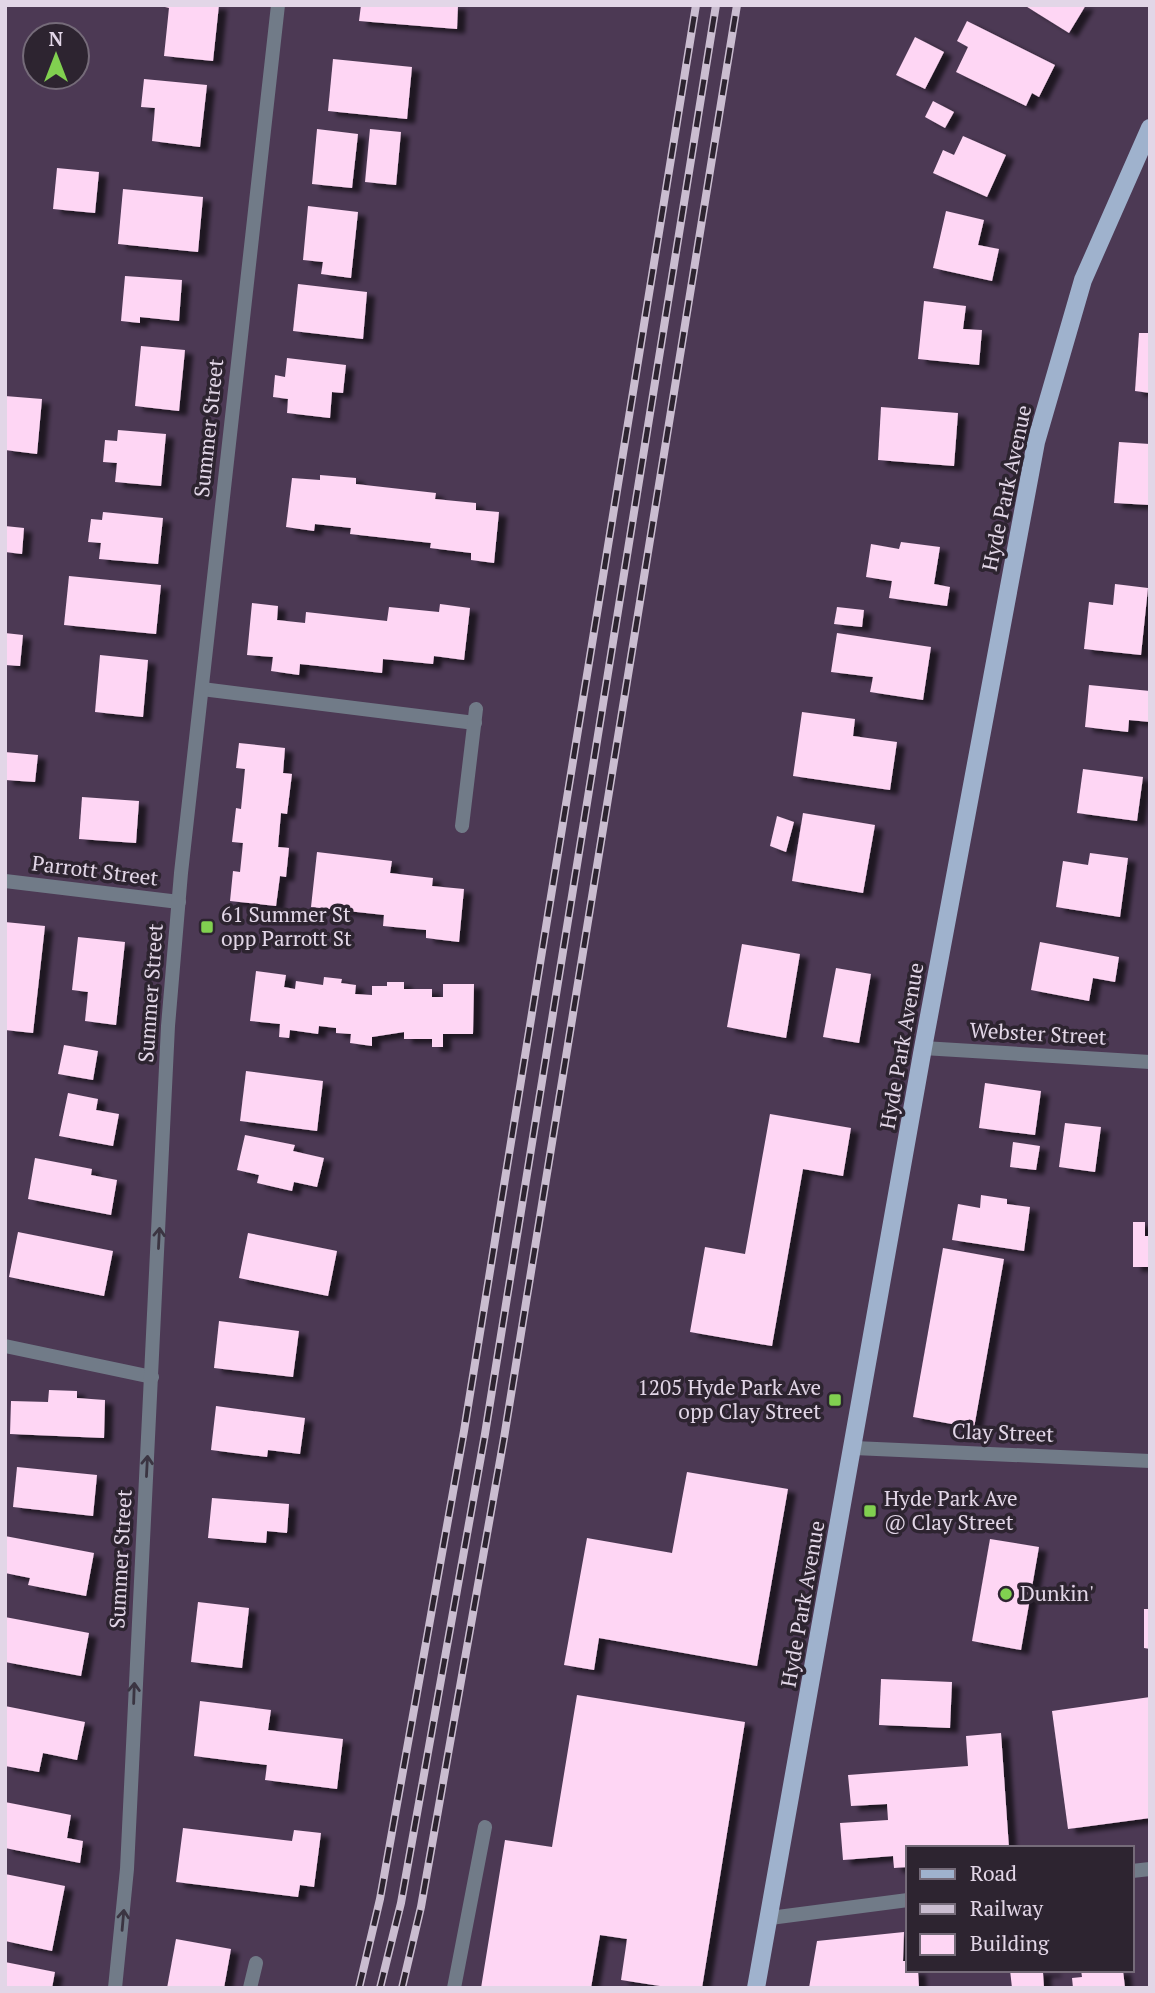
<svg xmlns="http://www.w3.org/2000/svg" width="1155" height="1993" font-family="'PT Serif',serif">
  <defs>
    <filter id="shadow"><feDropShadow dx="8" dy="4.5" stdDeviation="2" flood-color="#0009"/></filter>
  </defs>
  <rect width="100%" height="100%" fill="#4c3954"/>
  <g fill="#fed6f4" filter="url(#shadow)">
    <path d="M157,5H219L213,61L164,56L169,8Z"/>
    <path d="M361,5H458L457,29L359,21Z"/>
    <path d="M1024,5H1086L1069,33Z"/>
    <path d="M967,21L1055,65L1039,97L1032,93L1026,106L956,72L968,47L957,41Z"/>
    <path d="M915,37L944,52L925,89L896,75Z"/>
    <path d="M333,59L412,67L407,119L328,111Z"/>
    <path d="M144,79L207,85L200,147L152,141L155,108L141,107Z"/>
    <path d="M933,101L954,112L945,128L925,117Z"/>
    <path d="M317,129L358,134L352,188L312,184Z"/>
    <path d="M370,129L401,132L396,185L365,182Z"/>
    <path d="M963,136L1006,155L987,197L933,173L943,150L954,155Z"/>
    <path d="M57,168L99,172L95,213L53,209Z"/>
    <path d="M123,189L203,197L198,252L118,244Z"/>
    <path d="M308,206L358,212L351,278L321,274L323,262L303,260Z"/>
    <path d="M946,211L984,220L978,245L999,249L992,281L933,268Z"/>
    <path d="M125,276L182,280L179,321L140,317V323L121,321Z"/>
    <path d="M298,284L367,292L363,339L293,331Z"/>
    <path d="M924,301L966,306L963,329L982,330L979,365L918,359Z"/>
    <path d="M1139,333H1150V393L1135,391Z"/>
    <path d="M141,346L185,350L179,411L135,406Z"/>
    <path d="M287,358L346,365L343,393L332,392L330,418L287,413L288,399L273,397L275,375L285,377Z"/>
    <path d="M5,396L42,399L37,454L5,450Z"/>
    <path d="M881,407L958,413L954,466L878,460Z"/>
    <path d="M118,430L166,434L161,486L115,482L117,463L103,462L105,440L117,441Z"/>
    <path d="M1119,442L1150,444V505L1114,503Z"/>
    <path d="M320,475L356,478V484L436,493L435,499L476,503V510L499,512L494,563L471,560V553L430,548L431,543L350,534L351,528L315,524L314,531L286,527L292,478L320,480Z"/>
    <path d="M103,512L163,518L158,564L99,559L101,543L88,542L91,519L102,520Z"/>
    <path d="M5,526L24,528L22,554L5,552Z"/>
    <path d="M901,542L940,547L934,584L950,587L947,606L889,598L892,581L866,577L871,544L899,549Z"/>
    <path d="M69,576L161,585L156,634L64,625Z"/>
    <path d="M1115,584L1148,588L1141,655L1084,649L1089,602L1113,605Z"/>
    <path d="M252,603L278,606L277,620L305,623L306,612L387,621L389,607L439,612L440,604L470,608L464,660L434,656L433,664L383,659L382,673L300,664L299,675L271,671L273,657L247,655Z"/>
    <path d="M837,607L864,610L862,627L834,624Z"/>
    <path d="M5,633L23,635L20,666L5,665Z"/>
    <path d="M837,633L931,647L923,700L870,692L873,677L831,672Z"/>
    <path d="M100,655L148,660L143,717L95,712Z"/>
    <path d="M1089,685L1150,691V722L1129,720L1128,732L1085,727Z"/>
    <path d="M802,712L855,719L853,736L897,742L890,790L793,776Z"/>
    <path d="M239,743L285,748L283,773L292,774L287,814L281,813L278,847L289,848L286,877L280,876L276,906L230,901L233,871L240,872L243,843L232,842L236,808L241,809L245,769L236,768Z"/>
    <path d="M5,752L38,755L35,782L5,780Z"/>
    <path d="M1083,769L1143,777L1137,821L1077,813Z"/>
    <path d="M82,797L139,801L136,843L79,839Z"/>
    <path d="M803,813L875,825L863,893L792,881Z"/>
    <path d="M777,816L794,822L786,852L770,846Z"/>
    <path d="M317,852L392,861L390,873L433,878L432,886L464,889L459,942L426,938V930L383,926L384,915L311,907Z"/>
    <path d="M1090,853L1128,858L1120,917L1056,907L1063,861L1088,865Z"/>
    <path d="M5,922L45,926L33,1033L5,1030Z"/>
    <path d="M78,937L125,942L116,1025L85,1021L88,992L72,990Z"/>
    <path d="M1040,942L1119,957L1115,982L1093,978L1089,1001L1031,990Z"/>
    <path d="M742,944L800,954L786,1038L727,1027Z"/>
    <path d="M836,968L871,974L859,1043L823,1037Z"/>
    <path d="M256,971L286,975L284,987L295,989L296,981L323,985L324,977L342,979L341,983L356,985L355,994L372,995V986H387V982H404V989H432V997H443V984H474L473,1034H443V1047H432V1039H404V1032L372,1037V1046L350,1043L351,1034L336,1033V1028L319,1026L318,1034L290,1030L289,1038L279,1037L280,1024L250,1021Z"/>
    <path d="M64,1045L98,1051L93,1080L58,1074Z"/>
    <path d="M246,1071L323,1081L317,1131L240,1121Z"/>
    <path d="M985,1083L1041,1091L1035,1135L979,1128Z"/>
    <path d="M68,1093L98,1099L96,1110L119,1114L113,1146L59,1136Z"/>
    <path d="M770,1114L851,1128L843,1176L803,1169L772,1346L690,1332L705,1247L745,1254Z"/>
    <path d="M1065,1123L1101,1127L1095,1172L1059,1167Z"/>
    <path d="M245,1135L295,1145L293,1151L324,1158L317,1187L294,1182L292,1191L257,1183L259,1175L237,1170Z"/>
    <path d="M1013,1142L1040,1146L1036,1170L1010,1167Z"/>
    <path d="M35,1158L92,1169L91,1175L117,1180L111,1215L28,1199Z"/>
    <path d="M981,1195L1007,1199V1204L1030,1207L1024,1251L952,1240L958,1204L980,1208Z"/>
    <path d="M1133,1222H1145V1236H1150V1267H1133Z"/>
    <path d="M18,1232L113,1251L104,1296L9,1277Z"/>
    <path d="M248,1233L337,1251L328,1296L239,1278Z"/>
    <path d="M943,1248L1004,1259L974,1428L913,1417Z"/>
    <path d="M219,1321L299,1331L293,1377L214,1368Z"/>
    <path d="M49,1390L77,1391V1398L105,1400L104,1438L10,1434L11,1401L48,1402Z"/>
    <path d="M216,1406L305,1418L300,1454L268,1450L267,1457L211,1450Z"/>
    <path d="M17,1467L97,1475L93,1516L13,1507Z"/>
    <path d="M687,1472L788,1489L757,1666L599,1638L594,1670L564,1665L587,1538L672,1553Z"/>
    <path d="M212,1498L289,1504L287,1533L267,1531L266,1543L208,1538Z"/>
    <path d="M5,1536L94,1553L86,1596L28,1585L30,1578L5,1573Z"/>
    <path d="M990,1539L1039,1547L1021,1650L972,1641Z"/>
    <path d="M198,1602L249,1608L242,1668L191,1662Z"/>
    <path d="M1144,1609H1150V1649L1144,1648Z"/>
    <path d="M5,1617L89,1633L81,1676L5,1662Z"/>
    <path d="M881,1679L952,1682L950,1728L879,1725Z"/>
    <path d="M577,1695L745,1722L702,1988H673L621,1980L627,1939L600,1935L591,1988H481L505,1840L552,1847Z"/>
    <path d="M1150,1697V1818L1068,1829L1052,1711Z"/>
    <path d="M200,1701L271,1710L268,1730L343,1739L337,1789L265,1780L267,1765L194,1756Z"/>
    <path d="M5,1706L85,1722L77,1760L43,1753L39,1772L5,1766Z"/>
    <path d="M1001,1733L1009,1848H908V1867L894,1868L893,1856L843,1860L840,1823L888,1820L887,1804L851,1806L848,1775L968,1766L966,1736Z"/>
    <path d="M5,1802L71,1815L67,1838L83,1841L80,1863L5,1848Z"/>
    <path d="M183,1828L292,1841L294,1830L321,1833L314,1887L300,1885L298,1897L176,1882Z"/>
    <path d="M5,1874L65,1886L52,1951L5,1941Z"/>
    <path d="M904,1932L903,1961H908V1970H918L919,1988H809L817,1941Z"/>
    <path d="M176,1939L231,1949L224,1988H167Z"/>
    <path d="M5,1962L55,1972L52,1988H5Z"/>
    <path d="M1010,1970H1053L1054,1972L1043,1973L1044,1988H1012Z"/>
    <path d="M1081,1970H1123L1125,1988H1073L1072,1978L1082,1977Z"/>
  </g>
  <g fill="none" stroke-linecap="round" stroke-linejoin="round">
    <g stroke="#717b88" stroke-width="14">
      <path d="M202,689L475,723"/>
      <path d="M462,826L476,709"/>
      <path d="M250,1988L256,1963"/>
    </g>
    <g stroke="#717b88" stroke-width="14">
      <path d="M5,881L179,902"/>
      <path d="M923,1048L1150,1062"/>
      <path d="M5,1346L152,1377"/>
      <path d="M854,1448L1150,1461"/>
      <path d="M1132,1871L1150,1869"/>
      <path d="M770,1918L908,1900"/>
      <path d="M115,1988L127,1869L168,1026L181,873L278,5"/>
      <path d="M454,1988L485,1827"/>
    </g>
    <path stroke="#9fb2cd" stroke-width="18" d="M756,1988L923,1048L1036,442L1083,280L1150,128"/>
    <defs>
      <g id="rail">
        <path d="M359,1988L380,1899L464,1431L696,5"/>
        <path d="M380,1988L401,1903L485,1434L716,5"/>
        <path d="M402,1988L421,1907L504,1438L737,5"/>
      </g>
    </defs>
    <use href="#rail" stroke="#cabdd0" stroke-width="8"/>
    <use href="#rail" stroke="#2d2430" stroke-width="5" stroke-dasharray="16" stroke-linecap="butt"/>
  </g>
  <defs><path id="oneway-shaft" d="M-6 0H5M1.5-3L5.5 0L1.5 3" fill="none" stroke-width="1.6" stroke-linecap="round" stroke-linejoin="round" transform="scale(1.75)"/></defs>
  <g stroke="#3b3542">
    <use href="#oneway-shaft" transform="translate(159 1238) rotate(-87)"/>
    <use href="#oneway-shaft" transform="translate(147 1466) rotate(-87)"/>
    <use href="#oneway-shaft" transform="translate(134 1693) rotate(-88)"/>
    <use href="#oneway-shaft" transform="translate(123 1920) rotate(-85)"/>
  </g>
  <g fill="#81d050" stroke="#2d2430" stroke-width="2.5">
    <rect x="200" y="920" width="14" height="14" rx="3.5"/>
    <rect x="828" y="1393" width="14" height="14" rx="3.5"/>
    <rect x="863" y="1504" width="14" height="14" rx="3.5"/>
    <circle cx="1006" cy="1594" r="7"/>
  </g>
  <g text-anchor="middle" stroke-width="7" stroke-linejoin="round" paint-order="stroke">
    <g font-size="21" fill="#e2d6e7" stroke="#2d2430">
      <text transform="translate(209 428) rotate(-84)" y="7">Summer Street</text>
      <text transform="translate(1007 488) rotate(-78)" y="7">Hyde Park Avenue</text>
      <text transform="translate(95 871) rotate(7)" y="7">Parrott Street</text>
      <text transform="translate(151 993) rotate(-86)" y="7">Summer Street</text>
      <text transform="translate(1038 1034) rotate(3)" y="7">Webster Street</text>
      <text transform="translate(902 1046) rotate(-80)" y="7">Hyde Park Avenue</text>
      <text transform="translate(1003 1433) rotate(2)" y="7">Clay Street</text>
      <text transform="translate(121 1559) rotate(-87)" y="7">Summer Street</text>
      <text transform="translate(803 1604) rotate(-80)" y="7">Hyde Park Avenue</text>
    </g>
    <g font-size="21" fill="#e2d6e7" stroke="#2d2430" text-anchor="start">
      <text x="221" y="922">61 Summer St<tspan x="221" dy="24">opp Parrott St</tspan></text>
      <text x="821" y="1395" text-anchor="end">1205 Hyde Park Ave<tspan x="821" dy="24">opp Clay Street</tspan></text>
      <text x="884" y="1506">Hyde Park Ave<tspan x="884" dy="24">@ Clay Street</tspan></text>
      <text x="1020" y="1601">Dunkin'</text>
    </g>
  </g>
  <rect width="1155" height="1993" fill="none" stroke="#e2d6e7" stroke-width="14"/>
  <rect x="906" y="1846" width="228" height="126" fill="#2d2430" stroke="#756b79" stroke-width="2"/>
  <rect x="920" y="1869" width="35" height="10" fill="#9fb2cd" stroke="#756b79" stroke-width="2"/>
  <text x="970" y="1881" font-size="21" fill="#e2d6e7">Road</text>
  <rect x="920" y="1904" width="35" height="10" fill="#cabdd0" stroke="#756b79" stroke-width="2"/>
  <text x="970" y="1916" font-size="21" fill="#e2d6e7">Railway</text>
  <rect x="920" y="1934" width="35" height="21" fill="#fed6f4" stroke="#756b79" stroke-width="2"/>
  <text x="970" y="1951" font-size="21" fill="#e2d6e7">Building</text>
  <g transform="translate(56 56)"><circle r="33" fill="#2d2430" stroke="#756b79" stroke-width="2"/>
  <path d="M0-5L12 26L0 18L-12 26Z" fill="#81d050"/>
  <text y="-10" font-size="19" font-weight="bold" text-anchor="middle" fill="#e2d6e7">N</text>
  </g>
</svg>
